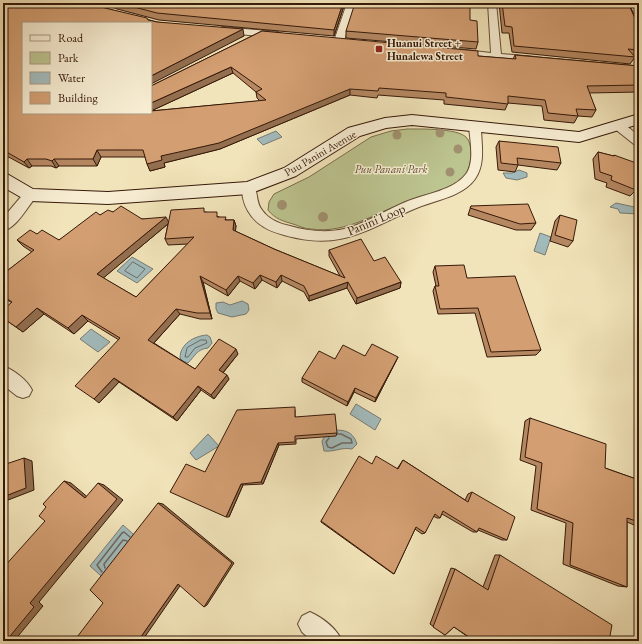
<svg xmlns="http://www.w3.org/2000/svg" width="642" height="644" font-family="'EB Garamond',serif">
  <rect width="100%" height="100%" fill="#f2e4ba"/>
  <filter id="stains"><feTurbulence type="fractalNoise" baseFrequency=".005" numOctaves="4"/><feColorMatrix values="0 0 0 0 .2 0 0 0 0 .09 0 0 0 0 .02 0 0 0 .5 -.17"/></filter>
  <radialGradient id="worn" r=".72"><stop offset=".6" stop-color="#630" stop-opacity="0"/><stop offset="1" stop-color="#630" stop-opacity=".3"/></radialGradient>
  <path fill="#bcc48f" stroke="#796e4c" d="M407,129C420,129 456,128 466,137C471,142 471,151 471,157C470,164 468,175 462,180C454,187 417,197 406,202C375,213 346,234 311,229C305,229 299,226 293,224C283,221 275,219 268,210L269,202L274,194L309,177L371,137L391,131Z"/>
  <g fill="#a2bbbc" stroke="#777a74">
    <path d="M276,131L282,137L263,145L257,139Z"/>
    <path d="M519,170L527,173V177L517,180L506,178L503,173H512Z"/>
    <path d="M616,203L639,208V214L620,213L618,209L610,207Z"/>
    <path d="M540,233L551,237L545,255L534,251Z"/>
    <path d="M132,257L153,269L137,283L117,271Z"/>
    <path d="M242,301L248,304L249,310L246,314L232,317L218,313L216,309V303L223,302L230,305Z"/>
    <path d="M91,329L110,342L98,352L80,339Z"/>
    <path d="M207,335L210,337L212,343L208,348C197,349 195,356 188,363L183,361L180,358C180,344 194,336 207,335Z"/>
    <path d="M356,404L381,419L375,430L350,414Z"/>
    <path d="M328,430C342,430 352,429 357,444L352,449C340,447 336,452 324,451L322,441Z"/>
    <path d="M208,434L219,446L196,460L190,453Z"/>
    <path d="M123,525L141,541L109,583L90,566Z"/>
  </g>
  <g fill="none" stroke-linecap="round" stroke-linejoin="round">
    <g stroke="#6c6a62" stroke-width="1">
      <path d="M133,262L145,269L137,278L125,271Z"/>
      <path d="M201,340H206L207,343L195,348L188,357H185L187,348Z"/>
    </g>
    <g stroke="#6c6a62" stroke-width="1.5">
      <path d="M329,438L326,442L328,447L332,448L342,443H352L351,439L341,434H337"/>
      <path d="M105,568L104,564L123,540L127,541"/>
      <path d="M102,572L97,565L122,533L124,532L130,537"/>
    </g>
    <defs>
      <g id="street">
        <path d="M347,3H355L344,41L339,44L334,41Z"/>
        <path d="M488,3H496L501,54L535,57L540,60L539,62L454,54L452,52L454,50L457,49L491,53Z"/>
        <path d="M222,27L278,32L283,35L278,38L219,32L217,30Z"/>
        <path d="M475,122L479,123L481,126C481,144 486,163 475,179C463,196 437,200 419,207C367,228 344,252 284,235C269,231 256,225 248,211C244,204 240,192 244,185L249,184L254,185C258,193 256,203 262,210C268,219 280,224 290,226C307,231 327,233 344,229C365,224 388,209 408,201C426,194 454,190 466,174C475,162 470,140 469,126L471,123Z"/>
        <path d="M619,122L623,123L639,136V146L635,145L615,129L613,126L615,123Z"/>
        <path d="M30,190L35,192L37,195L35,198C26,209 17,227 3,231V218L25,192Z"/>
        <path d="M3,366C14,370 27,380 32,390L29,396L23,398L17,396L3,385Z"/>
        <path d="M310,612C323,618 336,628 342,641H312L302,632L298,624L302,616Z"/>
      </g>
      <g id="secondary">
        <path d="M629,3H639V16L635,15Z"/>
        <path d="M639,114V124L579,142L412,125L386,128L360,136L296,176L249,194L108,204L30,201L24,199L3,187V173L9,175L33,189L108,192L247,182L284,168L348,128L385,118L412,115L579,132Z"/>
      </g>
    </defs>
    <use href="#street" stroke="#654c35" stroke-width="2"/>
    <use href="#secondary" stroke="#361909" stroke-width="2"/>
    <use href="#street" fill="#f7edd2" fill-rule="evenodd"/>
    <use href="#secondary" fill="#f7edd2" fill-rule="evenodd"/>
  </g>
  <g fill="#a1906f">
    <circle cx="440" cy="133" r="4.5"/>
    <circle cx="397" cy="135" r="4.5"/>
    <circle cx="458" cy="149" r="4.5"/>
    <circle cx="450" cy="172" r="4.5"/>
    <circle cx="282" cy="205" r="5"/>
    <circle cx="323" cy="217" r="5"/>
  </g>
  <g fill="#b58862" stroke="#361909" fill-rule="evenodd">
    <path d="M3,3L105,8L157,22L244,36L23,113L151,86L262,31L478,56L513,59L515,55L639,66V92L589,93L596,110L592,117L578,116L574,123L544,120L542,106L508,103L505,110L444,104V100L378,95L377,98L350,95L220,149L164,163L165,167L150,171L145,157H101L97,166H59L56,168L51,166H32L29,168L3,154ZM233,73L256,92L257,98L260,101L151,111Z"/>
    <path d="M104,3H345L334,36L159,20L117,9Z"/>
    <path d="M499,3H628L639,27V57L634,56L635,57L630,64L512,52L509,33H502Z"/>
    <path d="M470,20L478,42L476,49L346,38V31Z"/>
    <path d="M499,141L561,163L557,170L518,165L515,172L498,170L496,147Z"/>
    <path d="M598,152L613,156L614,155L636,190L630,196L606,187L607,183L595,179L593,159Z"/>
    <path d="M471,206L536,223L531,230H516L468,215Z"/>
    <path d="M113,212L142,219L168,222L206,212L227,220H234L236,226L235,231L274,249L340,276L329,256V250L374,261L401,282L400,288L356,304L347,288L309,301L304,292L282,281L277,288L262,280L255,289L240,281L228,296L203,282L212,319H200L180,314L154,343L195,369L238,354L223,373L229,379L214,399L201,390L177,421L119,382L99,403L119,340L88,321L74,334L44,314L23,332L3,318L12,303L3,297V274L32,252L23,246L17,240L37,234L59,240L100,215ZM168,224L165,239L168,245L188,244L136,297L103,278Z"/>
    <path d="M560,215L573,241L568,247L550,241L555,221Z"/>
    <path d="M435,266L467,278L541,350L536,355L487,357L475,313L438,314L433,291L435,286H436L433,272Z"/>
    <path d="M365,356L396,361L375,402L354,392L347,406L302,382V378L335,359Z"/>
    <path d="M295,410V417L337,433L336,436L296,439V444L279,445L263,484L243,485L229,517L205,472Z"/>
    <path d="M530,418L605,468L639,480V527L627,522V587L618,586L563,564L566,523L531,510L536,466L520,460L525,421Z"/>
    <path d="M403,460L465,500L468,494L472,492L507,540H502L478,530L477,532H473L442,514L440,518H437L433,516L425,533L422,534L415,529L394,574L392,573L321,522V521L372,464L397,469Z"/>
    <path d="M495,555H500L609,641H470L471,639L454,627L445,635L430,624L451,568L455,569L483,587Z"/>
  </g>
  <g fill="#936f50" stroke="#361909">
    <path d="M343,3H345L334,36V30Z"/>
    <path d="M243,29L244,36L151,84V76Z"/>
    <path d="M231,67L233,73L151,111V103Z"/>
    <path d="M350,89V95L220,149L164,163L165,167L150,171L147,164L161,156Z"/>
    <path d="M97,150L101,157L97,166L93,159Z"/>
    <path d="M27,159L32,166L29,168L24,162Z"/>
    <path d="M54,159L59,166L56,168L52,161Z"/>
    <path d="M166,217L169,223L101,280L97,274Z"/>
    <path d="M234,220L236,226L235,236L233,230Z"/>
    <path d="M260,275L262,280L255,289L253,283Z"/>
    <path d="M281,275L282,281L277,288L276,282Z"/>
    <path d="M200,276L203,282L212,319L210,313Z"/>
    <path d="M238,276L240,281L228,296L226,290Z"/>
    <path d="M348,282L347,288L309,301V296Z"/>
    <path d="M401,282L400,288L356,304L357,298Z"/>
    <path d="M37,308L44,314L23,332L16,327Z"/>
    <path d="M176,309L180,314L152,345L148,340Z"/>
    <path d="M82,315L88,321L74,334L68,328Z"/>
    <path d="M236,349L238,354L221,375L219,370Z"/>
    <path d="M398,357L396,361L375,402L376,398Z"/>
    <path d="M227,375L229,379L214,399L211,395Z"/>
    <path d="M114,378L119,382L99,403L94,399Z"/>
    <path d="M198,386L201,390L177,421L173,417Z"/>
    <path d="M355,388L354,392L347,406L348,402Z"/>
    <path d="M278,443L279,445L263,484L261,482Z"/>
    <path d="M24,458L32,461L34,490L3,502V497Z"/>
    <path d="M64,481L71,483L91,500L85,498Z"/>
    <path d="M98,483L104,485L123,500L39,602L43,606L14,641H6L30,603Z"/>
    <path d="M241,484L243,485L229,517H226Z"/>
    <path d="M158,503L163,504L234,563L207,605L204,607Z"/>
    <path d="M182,583L142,641H138L178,584Z"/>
  </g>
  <g fill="#d29e72" stroke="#361909">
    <path d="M3,3H94L105,8L147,18L148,20L157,22L243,29L151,76V23H23V113H151V111L266,100L256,92L262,89L231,67L151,103V86L262,31L478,51V56L516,59L515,55L639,66V85L587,86L596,110L576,109L578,116L548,113L545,100L508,96V104L446,97V93L379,88L378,91L350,89L219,143L161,156L162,160L147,164L143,150H97L93,159H54L52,161L46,159H27L24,162L3,150Z"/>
    <path d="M119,3H343L334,30L157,13Z"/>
    <path d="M355,3H470V20L477,21L478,42L346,31Z"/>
    <path d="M502,3H628L639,27V50L628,49L635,57L514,46L512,27L505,26Z"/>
    <path d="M499,141L558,147L561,163L517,158L518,165L501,163Z"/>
    <path d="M598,152L614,156V155L639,164V185L636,190L611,180L612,176L600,172Z"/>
    <path d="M528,204L536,223L520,224L470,208L471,206Z"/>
    <path d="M121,206L142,219L166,217L97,274L136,297L194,237L165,239L171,210L204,208V212H217V217H226L225,220H234L233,230L274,249L345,278L329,250L361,239L374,261L385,257L401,282L357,298L348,282L309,296L304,286L281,275L276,282L260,275L253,283L238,276L226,290L200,276L210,313H197L176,309L148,340L195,369L219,339L236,349L219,370L227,375L211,395L198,386L173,417L114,378L94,399L75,386L120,338L82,315L68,328L37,308L16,327L3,318V310L12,302L3,296V274L34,250L17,240L30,230L37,234L42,230L59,240L96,212L100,215L108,210L113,212Z"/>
    <path d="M560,215L577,220L573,241L555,235Z"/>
    <path d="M464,265L467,278L515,276L541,350L491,352L478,308L440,309L435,286H439L435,266Z"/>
    <path d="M372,344L398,357L376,398L355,388L348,402L302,378L319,351L335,359L343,345L365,356Z"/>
    <path d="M295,407V417L335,414L337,433L295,436V442L278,443L261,482L241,484L226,517L170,492L186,464L205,472L237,410Z"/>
    <path d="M530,418L606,444L605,468L639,480V522L627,518V587L570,565L573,523L537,509L542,463L525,457Z"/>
    <path d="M359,456L372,464L376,456L398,469L403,460L468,502L472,492L515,517L507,540L479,528L477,532L443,511L440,518L435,514L425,533L416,527L394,574L321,521Z"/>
    <path d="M24,458L26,488L3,497V465Z"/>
    <path d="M64,481L85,498L98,483L117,499L30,603L34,607L6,641H3V568L45,521L39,516L46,507L43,504Z"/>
    <path d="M158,503L232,563L204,607L178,584L138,641H74L103,603L90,590Z"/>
    <path d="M500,555L612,625L609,641H475L454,627L445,635L433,627L455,569L488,590Z"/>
  </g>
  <rect fill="#8f2418" stroke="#f7edd2" stroke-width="1.5" x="375" y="45" width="8" height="8" rx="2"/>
  <g text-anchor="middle" stroke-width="3" stroke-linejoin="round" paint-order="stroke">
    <g font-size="11" font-weight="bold" fill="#361909" stroke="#f7edd2" text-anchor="start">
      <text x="387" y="47">Huanui Street +<tspan x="387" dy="13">Hunalewa Street</tspan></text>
    </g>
    <g font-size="11" fill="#361909" stroke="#f7edd2">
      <text transform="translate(320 153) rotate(-30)" y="4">Puu Panini Avenue</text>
    </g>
    <g font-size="11" font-style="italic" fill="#5e4c31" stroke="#f7edd2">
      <text x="391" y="173">Puu Panani Park</text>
    </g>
    <g font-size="13" fill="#361909" stroke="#f7edd2">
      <text transform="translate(376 219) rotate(-23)" y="5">Panini Loop</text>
    </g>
  </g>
  <rect width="642" height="644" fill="none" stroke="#f2e4ba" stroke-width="16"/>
  <rect x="4" y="4" width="634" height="636" fill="none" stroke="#361909" stroke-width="2"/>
  <rect x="8" y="8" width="626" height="628" fill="none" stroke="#361909"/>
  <rect x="22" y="22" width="130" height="92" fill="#f7edd2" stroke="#aa9882"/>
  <rect x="30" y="35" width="20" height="6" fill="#f7edd2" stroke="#aa9882"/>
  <text x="58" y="42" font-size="12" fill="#361909">Road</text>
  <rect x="30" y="52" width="20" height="12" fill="#bcc48f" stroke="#aa9882"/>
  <text x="58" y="62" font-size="12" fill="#361909">Park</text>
  <rect x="30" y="72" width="20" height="12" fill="#a2bbbc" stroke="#aa9882"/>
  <text x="58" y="82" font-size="12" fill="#361909">Water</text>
  <rect x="30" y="92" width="20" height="12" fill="#d29e72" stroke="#aa9882"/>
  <text x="58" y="102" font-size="12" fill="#361909">Building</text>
  <rect width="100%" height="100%" filter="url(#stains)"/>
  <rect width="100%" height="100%" fill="url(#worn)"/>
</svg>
